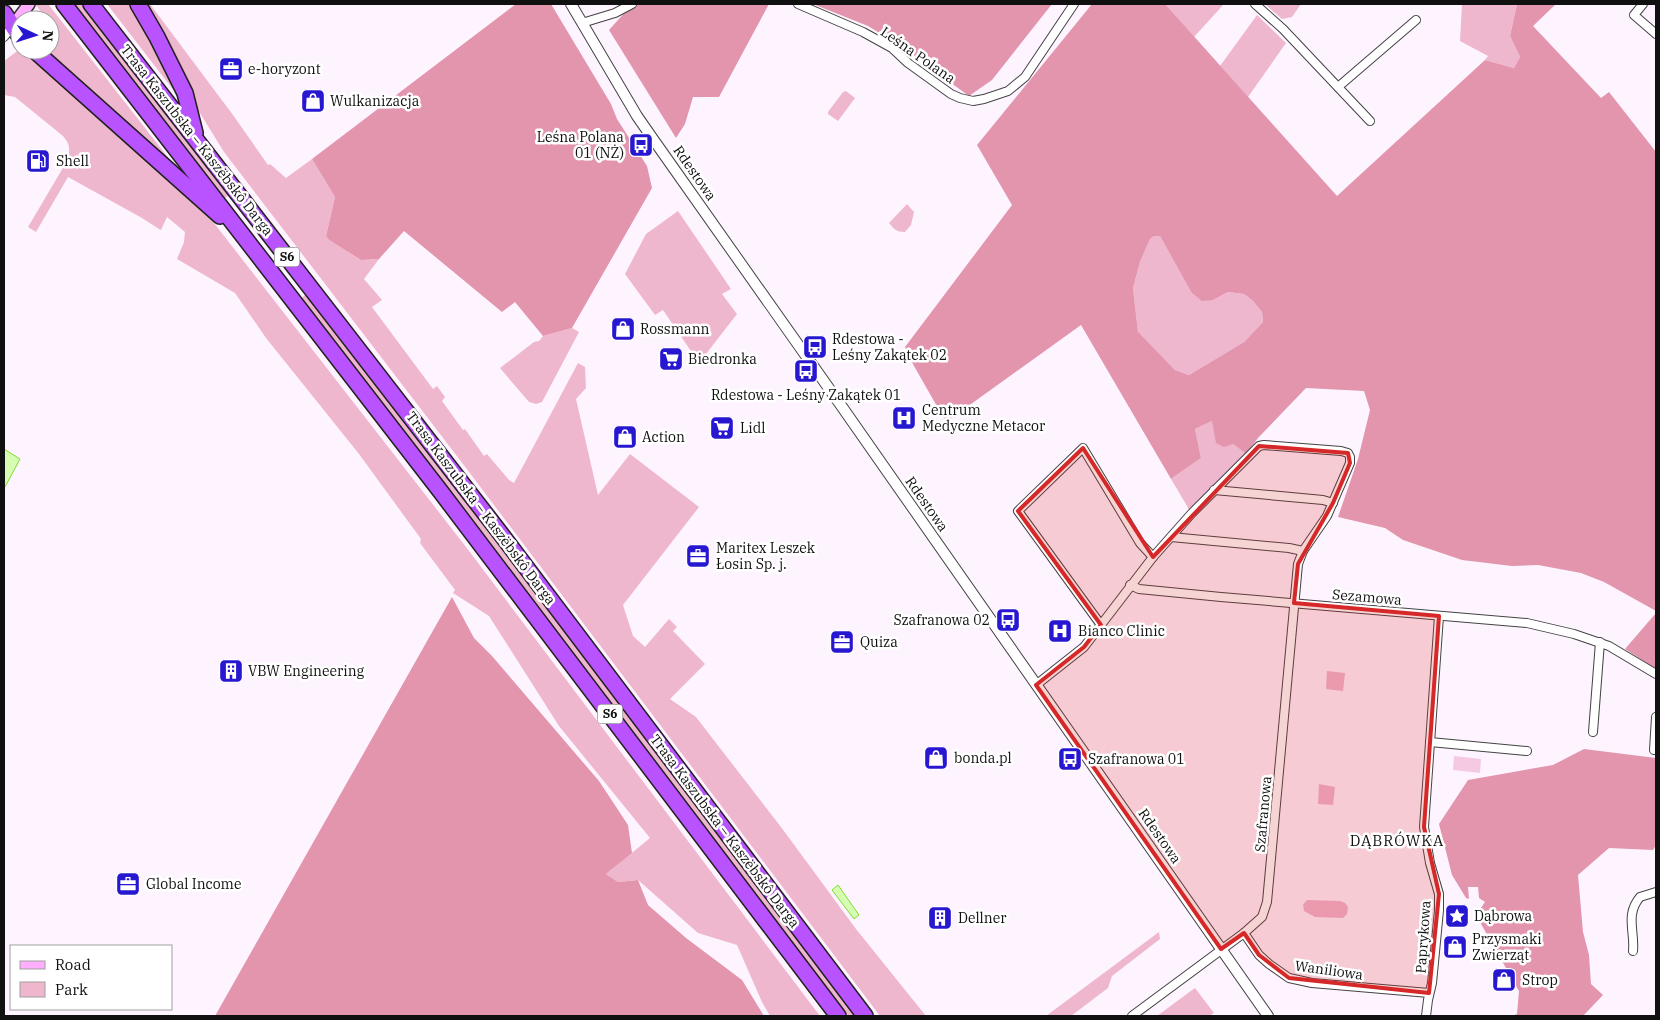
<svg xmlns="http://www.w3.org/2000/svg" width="1660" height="1020" font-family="'IBM Plex Serif',serif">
  <rect width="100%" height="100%" fill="#fef4ff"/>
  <g fill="#efb7cd">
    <path d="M35,4H48L174,165L41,50H50V20H36L42,13Z"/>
    <path d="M74,4H82L229,195L225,198Z"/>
    <path d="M107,4H132L178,96Z"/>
    <path d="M144,4H150L233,115L268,165L270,164L286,178L312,159L335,197L326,236L329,240L361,260L379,259L364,279L382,300L372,307L433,389L437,386L445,397L442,401L463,430L465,429L484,456L487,454L509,480L514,483L578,363L585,367L586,388L576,399L598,495L630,454L699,507L623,605L633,636L645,647L669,619L677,627L673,631L705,664L670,699L696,717L781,827L856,929L926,1016H880L463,464L224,152L198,110Z"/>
    <path d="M1165,4H1224L1194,37Z"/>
    <path d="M1265,4H1301L1292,17L1282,19Z"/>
    <path d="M1462,4H1517L1510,36L1520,57L1514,68L1485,60L1488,56L1460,41Z"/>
    <path d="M1257,15L1286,43L1248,97L1220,66Z"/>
    <path d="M20,49V50H27C90,106 156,161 214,223L466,547L820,1016H770L762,1002L737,945L698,933L638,880L618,882L606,874L650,838L559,726L489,616L453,593L455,590L420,543L421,539L359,454L266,338L235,293L177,259L184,242L185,232L167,217L161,230L159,229L142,218L68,177L36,232L28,227L67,161C70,151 71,145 63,136L15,97L4,95V61Z"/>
    <path d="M846,91L855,98L838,121L828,114V112L843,92Z"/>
    <path d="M907,204L914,212L911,225L905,232C896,232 894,229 889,223Z"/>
    <path d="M678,211L731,289L722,294L737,314L699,363L663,310L655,315L625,274L646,234Z"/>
    <path d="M1154,236H1160L1191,292L1213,300L1228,292L1244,294L1253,301L1262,312L1263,322L1244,342L1189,375L1175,370L1138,333L1133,288L1140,262L1150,239Z"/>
    <path d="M306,294L441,469L855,1016H848L459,501L302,298Z"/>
    <path d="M572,328L579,332L542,402L536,404L529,402L500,368L534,342L539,341L543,336Z"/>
    <path d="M1212,421L1233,444L1246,454L1190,511L1171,479L1201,458L1195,429Z"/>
    <path d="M1327,671L1345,673L1343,691L1326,689Z"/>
    <path d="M1319,784L1335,787L1333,805L1318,804Z"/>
    <path d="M1307,900L1340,901L1345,903L1348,907L1347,914L1343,918L1315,917L1304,911L1303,905Z"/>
    <path d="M1159,932L1160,939L1112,976L1108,988L1071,1016H1046Z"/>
    <path d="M1195,988L1214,1013L1209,1016H1157Z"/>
  </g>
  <g fill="#e295ad" fill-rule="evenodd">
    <path d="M516,4H551L611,104L617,119L647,166L652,188L572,328L543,336L515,302L502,312L404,231L379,259L361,260L329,240L326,236L335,197L312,159Z"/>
    <path d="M616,4H769L719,97H693L685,124L676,138L609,30L627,10Z"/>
    <path d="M813,4H1052L992,80L969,96L896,43L868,26Z"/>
    <path d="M1092,4H1165L1337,196L1485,60L1514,68L1520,57L1510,36L1517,4H1556L1533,26L1601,98L1609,92L1656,152V611L1604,582L1581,573L1538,565L1512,566L1462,560L1403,540L1385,528L1338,517L1358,459L1370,410L1364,391L1306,388L1258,438L1246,454L1233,444L1224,447L1216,443L1212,421L1195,429L1201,458L1171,479L1081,325L946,422L914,366L905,347L1012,205L977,145ZM1154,236H1160L1191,292L1202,301L1213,300L1228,292L1244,294L1253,301L1262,312L1263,322L1244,342L1189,375L1175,370L1138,332L1133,288L1140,262L1150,239Z"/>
    <path d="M452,597L474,638L492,656L599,781L628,825L632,853L606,874L618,882L638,880L648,905L686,938L742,980L764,1016H215Z"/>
    <path d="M1656,613V669L1625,649Z"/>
    <path d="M1584,749L1656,758V845L1653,850L1609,848L1578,875L1583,932L1589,955L1591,984L1603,995L1583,1016H1512L1517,1014L1519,991L1476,915L1485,902L1479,898L1478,887H1468L1469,899L1466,898L1452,875L1439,824L1468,780L1553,765Z"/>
  </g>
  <path fill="#f5cae0" d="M1454,756L1481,759L1480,773L1453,770Z"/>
  <g fill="#d6fdb2" stroke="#80dc30">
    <path d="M4,449L20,459L5,487L4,486Z"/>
    <path d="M838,885L859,915L854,919L832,890Z"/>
  </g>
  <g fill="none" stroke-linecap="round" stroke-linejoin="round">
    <defs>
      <g id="minor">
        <path d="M798,4L863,32L892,48L908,63L951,94L960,98L973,101L984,99L1008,91L1025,77L1074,4"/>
        <path d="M1255,4L1283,29L1370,121"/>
        <path d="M1643,4L1634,15L1656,34"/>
        <path d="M582,23L615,13L632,4"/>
        <path d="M4,37L12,27"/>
        <path d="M1338,87L1416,20"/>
        <path d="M1214,490L1323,500L1333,503"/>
        <path d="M1171,537L1289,548L1303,551"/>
        <path d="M1130,585L1139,589L1221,597L1527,623L1574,634L1609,646L1656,674"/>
        <path d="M1101,625L1018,511L1083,448L1140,543L1153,557"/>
        <path d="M1036,685L1084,647L1153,557L1192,513L1259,446L1264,445L1341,451L1348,453L1350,457V463L1327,516L1303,551L1298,564L1267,902L1262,917L1244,933L1132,1016"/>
        <path d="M1593,732L1600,642"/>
        <path d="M1430,742L1527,751"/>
        <path d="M1654,750L1656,717"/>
        <path d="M1244,933L1259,955L1269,964L1289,978L1312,983L1429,993"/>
        <path d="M1633,951C1635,931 1625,915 1640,897L1656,892"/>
        <path d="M1426,1016L1428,1000L1432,983L1439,910V894L1430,863L1424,827L1439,616"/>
      </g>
      <path id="tertiary" d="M571,4L637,116L653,139L840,404L1268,1016"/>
      <path id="secondary" d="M12,27L29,4"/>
      <g id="motorway">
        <path d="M64,4L441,492L838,1016"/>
        <path d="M91,4L501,534L865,1016"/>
        <path d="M138,4L157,37L185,93L195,133"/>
        <path d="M4,13L20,37"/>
        <path d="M34,50L220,216"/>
      </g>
    </defs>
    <use href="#minor" stroke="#434343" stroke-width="10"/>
    <use href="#tertiary" stroke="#434343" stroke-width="12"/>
    <use href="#secondary" stroke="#323232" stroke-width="14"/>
    <use href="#motorway" stroke="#212121" stroke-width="18"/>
    <use href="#minor" stroke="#fff" stroke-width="8"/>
    <use href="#tertiary" stroke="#fff" stroke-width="10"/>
    <use href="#secondary" stroke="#ffaffd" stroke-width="11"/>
    <use href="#motorway" stroke="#b952ff" stroke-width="15"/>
  </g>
  <path fill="#d62828" fill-opacity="0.2" stroke="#d62828" stroke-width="4" stroke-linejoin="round" d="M1259,446L1348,453L1350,463L1333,503L1298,564L1294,603L1439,616L1424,827L1439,894L1429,993L1289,978L1259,955L1244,933L1221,949L1036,685L1084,647L1101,625L1018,511L1083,448L1153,557Z"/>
  <defs>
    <symbol id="office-square" viewBox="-11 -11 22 22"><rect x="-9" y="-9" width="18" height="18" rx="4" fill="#2817d1" stroke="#fff"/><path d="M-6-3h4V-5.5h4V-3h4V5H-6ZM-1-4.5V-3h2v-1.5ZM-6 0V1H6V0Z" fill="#fff"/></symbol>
    <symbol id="shop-square" viewBox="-11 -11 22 22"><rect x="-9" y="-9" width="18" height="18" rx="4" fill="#2817d1" stroke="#fff"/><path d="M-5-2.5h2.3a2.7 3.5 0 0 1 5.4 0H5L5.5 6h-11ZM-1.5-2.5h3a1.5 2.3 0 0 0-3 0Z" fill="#fff"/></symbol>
    <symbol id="bus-square" viewBox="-11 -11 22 22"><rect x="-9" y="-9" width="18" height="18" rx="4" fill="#2817d1" stroke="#fff"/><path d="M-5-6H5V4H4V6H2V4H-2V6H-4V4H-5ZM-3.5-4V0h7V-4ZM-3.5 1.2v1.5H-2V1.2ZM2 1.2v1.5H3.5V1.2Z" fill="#fff"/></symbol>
    <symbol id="fuel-square" viewBox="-11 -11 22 22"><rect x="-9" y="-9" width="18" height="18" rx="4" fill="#2817d1" stroke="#fff"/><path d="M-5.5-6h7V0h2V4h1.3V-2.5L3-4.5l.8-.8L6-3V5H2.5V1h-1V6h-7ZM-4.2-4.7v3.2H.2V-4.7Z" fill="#fff"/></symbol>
    <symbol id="supermarket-square" viewBox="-11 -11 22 22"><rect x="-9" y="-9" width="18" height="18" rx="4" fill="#2817d1" stroke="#fff"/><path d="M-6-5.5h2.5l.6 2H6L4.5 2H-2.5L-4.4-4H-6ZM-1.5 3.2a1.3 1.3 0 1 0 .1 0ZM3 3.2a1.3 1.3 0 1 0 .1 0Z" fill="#fff"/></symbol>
    <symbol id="hospital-square" viewBox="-11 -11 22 22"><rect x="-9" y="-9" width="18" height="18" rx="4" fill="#2817d1" stroke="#fff"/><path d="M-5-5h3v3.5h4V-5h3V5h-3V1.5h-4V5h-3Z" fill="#fff"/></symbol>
    <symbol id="building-square" viewBox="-11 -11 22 22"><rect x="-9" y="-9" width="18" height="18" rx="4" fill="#2817d1" stroke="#fff"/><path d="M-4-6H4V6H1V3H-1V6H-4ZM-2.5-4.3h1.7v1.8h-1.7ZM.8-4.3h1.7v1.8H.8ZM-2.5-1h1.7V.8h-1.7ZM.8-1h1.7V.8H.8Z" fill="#fff"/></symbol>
    <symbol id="sight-square" viewBox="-11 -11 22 22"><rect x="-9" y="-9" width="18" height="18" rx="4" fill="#2817d1" stroke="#fff"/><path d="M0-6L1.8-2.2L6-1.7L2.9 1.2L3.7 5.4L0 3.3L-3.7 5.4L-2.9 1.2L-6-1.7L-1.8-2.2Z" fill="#fff"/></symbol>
  </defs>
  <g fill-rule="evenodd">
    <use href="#office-square" x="217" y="55" width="28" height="28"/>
    <use href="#shop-square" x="299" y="87" width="28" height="28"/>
    <use href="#bus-square" x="627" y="131" width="28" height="28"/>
    <use href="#fuel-square" x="24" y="147" width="28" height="28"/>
    <use href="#shop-square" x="609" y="315" width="28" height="28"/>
    <use href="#bus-square" x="801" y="333" width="28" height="28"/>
    <use href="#supermarket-square" x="657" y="345" width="28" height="28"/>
    <use href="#bus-square" x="792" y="357" width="28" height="28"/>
    <use href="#hospital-square" x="890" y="404" width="28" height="28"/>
    <use href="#supermarket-square" x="708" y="414" width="28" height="28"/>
    <use href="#shop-square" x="611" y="423" width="28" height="28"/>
    <use href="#office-square" x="684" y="542" width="28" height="28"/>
    <use href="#bus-square" x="994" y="606" width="28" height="28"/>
    <use href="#hospital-square" x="1046" y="617" width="28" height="28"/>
    <use href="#office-square" x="828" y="628" width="28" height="28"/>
    <use href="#building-square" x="217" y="657" width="28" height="28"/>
    <use href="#shop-square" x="922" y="744" width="28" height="28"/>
    <use href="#bus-square" x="1056" y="745" width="28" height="28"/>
    <use href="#office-square" x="114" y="870" width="28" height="28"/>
    <use href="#sight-square" x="1443" y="902" width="28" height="28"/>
    <use href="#building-square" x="926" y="904" width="28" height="28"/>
    <use href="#shop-square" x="1441" y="933" width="28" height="28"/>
    <use href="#shop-square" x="1490" y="966" width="28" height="28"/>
  </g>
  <g text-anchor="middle" stroke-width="5" stroke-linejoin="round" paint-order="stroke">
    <g fill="#fff" stroke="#585858" stroke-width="1">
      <rect x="274.5" y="247.5" width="25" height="19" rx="4"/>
      <rect x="597.5" y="704.5" width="25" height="19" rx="4"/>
    </g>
    <g font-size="12" font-weight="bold" fill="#101010">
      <text x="287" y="261">S6</text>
      <text x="610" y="718">S6</text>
    </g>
    <g font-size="14" fill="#101010" stroke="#fff">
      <text transform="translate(918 55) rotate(35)" y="5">Leśna Polana</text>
      <text transform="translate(197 140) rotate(52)" y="5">Trasa Kaszubska – Kaszëbskô Darga</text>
      <text transform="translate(695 173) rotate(55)" y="5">Rdestowa</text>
      <text transform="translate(927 504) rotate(55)" y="5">Rdestowa</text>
      <text transform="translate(481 508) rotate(53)" y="5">Trasa Kaszubska – Kaszëbskô Darga</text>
      <text transform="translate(1367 597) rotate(5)" y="5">Sezamowa</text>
      <text transform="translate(1263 814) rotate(-85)" y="5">Szafranowa</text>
      <text transform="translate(725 831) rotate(53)" y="5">Trasa Kaszubska – Kaszëbskô Darga</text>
      <text transform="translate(1160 836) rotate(55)" y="5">Rdestowa</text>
      <text transform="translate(1423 937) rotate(-86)" y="5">Paprykowa</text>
      <text transform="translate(1329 970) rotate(8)" y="5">Waniliowa</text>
    </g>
    <g font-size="14" fill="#101010" stroke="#fff" text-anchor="start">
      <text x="248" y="74">e-horyzont</text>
      <text x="330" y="106">Wulkanizacja</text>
      <text x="624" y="142" text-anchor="end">Leśna Polana<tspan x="624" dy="16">01 (NŻ)</tspan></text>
      <text x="56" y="166">Shell</text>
      <text x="640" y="334">Rossmann</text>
      <text x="832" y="344">Rdestowa -<tspan x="832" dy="16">Leśny Zakątek 02</tspan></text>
      <text x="688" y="364">Biedronka</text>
      <text x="806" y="400" text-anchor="middle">Rdestowa - Leśny Zakątek 01</text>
      <text x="922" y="415">Centrum<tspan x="922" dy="16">Medyczne Metacor</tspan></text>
      <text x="740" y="433">Lidl</text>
      <text x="642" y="442">Action</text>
      <text x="716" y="553">Maritex Leszek<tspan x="716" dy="16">Łosin Sp. j.</tspan></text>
      <text x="990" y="625" text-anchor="end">Szafranowa 02</text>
      <text x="1078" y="636">Bianco Clinic</text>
      <text x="860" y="647">Quiza</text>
      <text x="248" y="676">VBW Engineering</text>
      <text x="954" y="763">bonda.pl</text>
      <text x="1088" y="764">Szafranowa 01</text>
      <text x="146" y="889">Global Income</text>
      <text x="1474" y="921">Dąbrowa</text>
      <text x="958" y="923">Dellner</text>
      <text x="1472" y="944">Przysmaki<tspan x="1472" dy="16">Zwierząt</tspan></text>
      <text x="1522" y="985">Strop</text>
    </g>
    <g font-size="15" letter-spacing="1" fill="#101010" stroke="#fff">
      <text x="1397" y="846">DĄBRÓWKA</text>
    </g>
  </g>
  <rect width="1660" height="1020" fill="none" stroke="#101010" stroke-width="10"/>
  <rect x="10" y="945" width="162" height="65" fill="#ffffff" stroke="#9f9f9f"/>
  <rect x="20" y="961" width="25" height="8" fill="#ffaffd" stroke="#9f9f9f"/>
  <text x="55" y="970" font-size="15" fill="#101010">Road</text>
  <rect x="20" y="982" width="25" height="15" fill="#efb7cd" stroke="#9f9f9f"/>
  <text x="55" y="995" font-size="15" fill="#101010">Park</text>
  <g transform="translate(35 35) rotate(94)"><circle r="24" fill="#ffffff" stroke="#9f9f9f"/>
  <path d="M0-4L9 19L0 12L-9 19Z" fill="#2817d1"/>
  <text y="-8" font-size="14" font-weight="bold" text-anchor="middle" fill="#101010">N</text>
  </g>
</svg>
